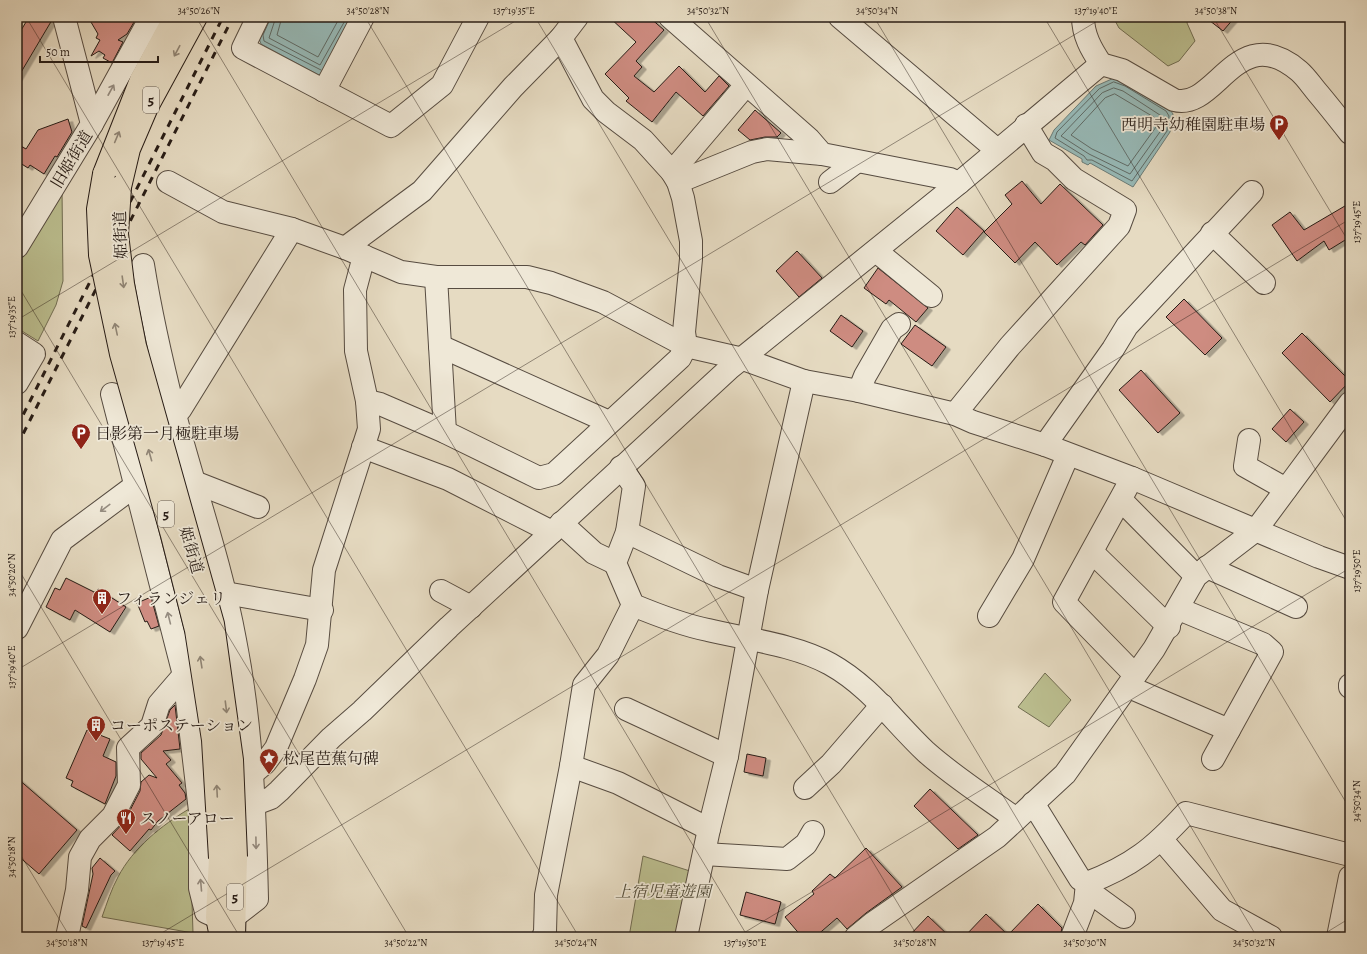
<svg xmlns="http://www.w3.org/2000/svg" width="1367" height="954" font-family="Alegreya,'Noto Serif JP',serif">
  <defs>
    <filter id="shadow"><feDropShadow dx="4.5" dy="2.5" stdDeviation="0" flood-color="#0004"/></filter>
  </defs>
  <rect width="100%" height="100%" fill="#e6dbc2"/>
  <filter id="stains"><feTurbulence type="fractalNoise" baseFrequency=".005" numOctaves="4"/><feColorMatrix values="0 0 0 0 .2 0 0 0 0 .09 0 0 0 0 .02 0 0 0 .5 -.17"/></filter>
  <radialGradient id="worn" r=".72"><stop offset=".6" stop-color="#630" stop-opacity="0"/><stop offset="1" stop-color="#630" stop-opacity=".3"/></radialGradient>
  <g fill="#bbbe8f" stroke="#716d52">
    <path d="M1113,17H1188L1187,23L1195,41L1179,61L1168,66L1119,28Z"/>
    <path d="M62,189L63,281L56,305L38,341L17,328V264Z"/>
    <path d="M1045,673L1071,700L1049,727L1018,707Z"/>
    <path d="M189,809L193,933L102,917C107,903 111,890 118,877C133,848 162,825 189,809Z"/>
    <path d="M643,856L693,872L680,937H629Z"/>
  </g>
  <g fill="#97bab8" stroke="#6a7b77">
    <path d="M268,17H357L328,72L319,75L261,44L258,35Z"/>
    <path d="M1114,78L1169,108L1173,114L1170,132L1133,187L1090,163L1088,165L1082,162V159L1049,140L1054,130L1096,86Z"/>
  </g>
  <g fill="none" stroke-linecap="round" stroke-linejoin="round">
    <g stroke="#5f6b67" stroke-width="1">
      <path d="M271,17L263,35L264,41L321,70"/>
      <path d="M276,17L269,38L320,65L347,17"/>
      <path d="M282,17L277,35L318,57L340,17"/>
      <path d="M1114,82L1125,86L1166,111L1169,116L1167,131L1132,181L1092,160H1087L1084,156L1055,138L1057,132L1099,89Z"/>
      <path d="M1114,88L1123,91L1163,117L1162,129L1130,174L1089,154L1061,136L1102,93Z"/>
      <path d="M1115,94L1157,119L1156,127L1128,166L1092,149L1071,135L1105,98Z"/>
    </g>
  </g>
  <g fill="#ce8c81" stroke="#271c16" filter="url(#shadow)">
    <path d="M29,17H52V20L17,79V37Z"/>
    <path d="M88,17H137L127,34L118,40L123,42L112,63L103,58L105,55L99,51L91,56L100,40L96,38L98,34Z"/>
    <path d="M609,17H649L664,30L636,61L642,67L634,76L654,92L679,66L705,92L719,76L729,86L703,116L676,92L652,122L626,101L629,98L605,74L636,42Z"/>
    <path d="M1205,17H1235L1223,31Z"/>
    <path d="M755,110L781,133L777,137H765L750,140L738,130Z"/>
    <path d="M68,119L72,132L57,157L55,156L44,174L30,165L28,168L17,161V144L26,149L38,130Z"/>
    <path d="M1022,181L1041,204L1060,184L1103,225L1085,245L1081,242L1057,265L1035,242L1015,263L984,232L1012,204L1005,195Z"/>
    <path d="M1350,203V237L1329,250L1324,241L1297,261L1272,225L1290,212L1304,230Z"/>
    <path d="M957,207L984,231L963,255L936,231Z"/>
    <path d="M797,251L822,278L799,297L776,271Z"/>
    <path d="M878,268L928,308L916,322L889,300L886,304L864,288Z"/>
    <path d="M1184,299L1222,338L1205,355L1166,317Z"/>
    <path d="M841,315L863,331L852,347L830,331Z"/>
    <path d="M915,325L946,347L932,366L901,344Z"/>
    <path d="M1302,333L1350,381L1330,402L1282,353Z"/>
    <path d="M1141,370L1180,413L1158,433L1119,390Z"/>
    <path d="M1290,409L1304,422L1286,442L1272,429Z"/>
    <path d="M66,578L96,593L98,589L126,607L110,632L75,610L70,620L46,607L55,588L60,590Z"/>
    <path d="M151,597L159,626L151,629L147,621L145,622L137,603Z"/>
    <path d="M175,705L180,749L163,751L171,760L166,764L182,783L179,785L185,793L186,799L158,821L151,830L149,829L130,851L112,835L124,822L140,791L141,782L149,775L157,778L141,759V753L161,735L170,710Z"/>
    <path d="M87,730L110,739L103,756L116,762V776L105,804L71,786L73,781L66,778Z"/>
    <path d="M747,754L766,758L763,776L744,772Z"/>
    <path d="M17,778L77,830L39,874L17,855Z"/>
    <path d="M930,789L978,835L958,849L914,806Z"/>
    <path d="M866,848L902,887L866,913L847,929L837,918L815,937H802L785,917L814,894L812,891L830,874L835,878Z"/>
    <path d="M100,858L115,871L111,875L86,928L82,926L93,874L92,868Z"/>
    <path d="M746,892L781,902L775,924L740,915Z"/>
    <path d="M1038,904L1062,928L1060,937H964L986,914L1008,935Z"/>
    <path d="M928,916L950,937H908Z"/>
  </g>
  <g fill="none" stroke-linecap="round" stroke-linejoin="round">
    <defs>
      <g id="minor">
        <path d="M258,17L243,48L391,126L442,85L478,17"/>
        <path d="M670,17L809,139L822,154L950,179L959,183"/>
        <path d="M840,17L997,150"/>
        <path d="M1083,17C1083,35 1091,49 1101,64L1122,70L1174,100C1216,112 1237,18 1299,71C1306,77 1311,85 1317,92C1328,105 1339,119 1350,133"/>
        <path d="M561,38L593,99L606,112L643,140L672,172L746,85"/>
        <path d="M324,91L363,17"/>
        <path d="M92,124L151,17"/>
        <path d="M168,182L223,212L292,229L345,248L401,272L436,277H527L551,283L603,302L686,346L743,359L804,381L859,391L955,414L973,422L1045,445L1132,478L1319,557L1350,568"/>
        <path d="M678,182L752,152L767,149L822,154"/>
        <path d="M830,182L856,162"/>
        <path d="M1212,233L1264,283"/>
        <path d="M17,247L92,124L64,17"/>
        <path d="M345,248L422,191L513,87L561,38L577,17"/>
        <path d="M876,251L931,296"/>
        <path d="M143,265C151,315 162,363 174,411C194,488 221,563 235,640C252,726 255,812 257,899L235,916"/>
        <path d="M436,277L445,432"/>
        <path d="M17,343L34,354L17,383"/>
        <path d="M440,346L609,422"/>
        <path d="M859,391L865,376L892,329L899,324"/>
        <path d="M112,394L184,675L200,811V888L206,912L217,917"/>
        <path d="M367,401L380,404L445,432L539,478L554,474L680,358L686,346L684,332L691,259V241L683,198L678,182L672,172"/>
        <path d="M955,414L1010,346L1119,226L1125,210L1074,179L1055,160L1043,153L1026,125"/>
        <path d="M166,415L180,410L292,229"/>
        <path d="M1249,440L1245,466L1286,489"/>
        <path d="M1045,445L1113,349L1127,326L1252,192"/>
        <path d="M363,447L448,479L552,532"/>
        <path d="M621,467L634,486L627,532L615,563L633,605C657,615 683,625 708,630C746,639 796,645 830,664C871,687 893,721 926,752C954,777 986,797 1016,819"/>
        <path d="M1132,478L1064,602L1135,675"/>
        <path d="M194,482L258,507"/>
        <path d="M1121,500L1196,576"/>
        <path d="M561,523L594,553L615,563"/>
        <path d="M627,532L718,576L757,590"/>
        <path d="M1092,552L1169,627"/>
        <path d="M1207,567L1296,607"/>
        <path d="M441,591L471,607"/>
        <path d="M225,593L322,610"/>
        <path d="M1179,609L1263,644L1272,652L1213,759"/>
        <path d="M989,616L1023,559L1068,455"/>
        <path d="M17,628L62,540L136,485L149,481"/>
        <path d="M1350,685V687"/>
        <path d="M1129,687L1229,730"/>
        <path d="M626,709L727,756"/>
        <path d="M571,766L618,783L709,829"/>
        <path d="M253,773L265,763L276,748L305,679L317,645L324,570L369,429L367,401L356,351L355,290L364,256"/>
        <path d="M805,788L831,764L882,705"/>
        <path d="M1033,803L1080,879L1087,883C1132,866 1154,848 1186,813L1350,855"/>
        <path d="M255,804L271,798L279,791L331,738L362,711L449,627L730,368L959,183L1101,64"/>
        <path d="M1162,840L1222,910L1271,937"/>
        <path d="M704,854L787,859L806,844L813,832"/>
        <path d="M1087,890L1124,917"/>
        <path d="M67,937L77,890L80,857L90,839L113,816L129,785L128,748L152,726L159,704L184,675"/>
        <path d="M543,937L545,932L546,895L571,766L584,685L608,655L633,605"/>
        <path d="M686,937L709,829L727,756L757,590L804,381"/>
        <path d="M856,937L873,923L997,837L1065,774L1154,649L1196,576L1256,530L1350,403"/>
        <path d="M1072,937L1085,903L1087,883"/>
        <path d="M1338,937L1350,877"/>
      </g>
      <g id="major">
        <path d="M104,174L141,80L175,17"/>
        <path d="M120,187L129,149L147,107L196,17"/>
        <path d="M220,858L217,917L221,937"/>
        <path d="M234,937L236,857"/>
      </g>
    </defs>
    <use href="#minor" stroke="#574c41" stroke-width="24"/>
    <use href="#major" stroke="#271c16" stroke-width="24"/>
    <use href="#minor" stroke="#efe8d7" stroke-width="22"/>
    <use href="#major" stroke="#e6dbc2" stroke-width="22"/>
    <g stroke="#271c16" stroke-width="3" stroke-dasharray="7 7" stroke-linecap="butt">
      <path d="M17,427L223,17"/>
      <path d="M17,446L233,17"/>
    </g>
    <defs>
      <g id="major-bridge">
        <path d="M104,174L98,209L100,255L121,354L172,535L196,630L213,740L220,858"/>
        <path d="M120,187L117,234L123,284L135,346L213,624L232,760L236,857"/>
      </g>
    </defs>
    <use href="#major-bridge" stroke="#271c16" stroke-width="24" stroke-linecap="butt"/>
    <use href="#major-bridge" stroke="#e6dbc2" stroke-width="22"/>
  </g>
  <defs><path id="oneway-shaft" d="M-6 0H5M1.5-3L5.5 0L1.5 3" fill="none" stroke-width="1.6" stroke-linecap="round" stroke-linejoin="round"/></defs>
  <g stroke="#908575">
    <use href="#oneway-shaft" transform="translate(177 51) rotate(118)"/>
    <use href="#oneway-shaft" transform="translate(117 137) rotate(-67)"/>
    <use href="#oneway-shaft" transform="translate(123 282) rotate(82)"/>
    <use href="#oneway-shaft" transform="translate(116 329) rotate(-102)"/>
    <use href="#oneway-shaft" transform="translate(150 455) rotate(-106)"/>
    <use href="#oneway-shaft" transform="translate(201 662) rotate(-99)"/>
    <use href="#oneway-shaft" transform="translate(226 707) rotate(83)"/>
    <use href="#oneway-shaft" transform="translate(217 791) rotate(-93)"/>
  </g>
  <g stroke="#958c80">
    <use href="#oneway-shaft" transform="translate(111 90) rotate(-61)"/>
    <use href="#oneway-shaft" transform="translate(105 508) rotate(143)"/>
    <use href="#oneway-shaft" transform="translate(169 618) rotate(-104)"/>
    <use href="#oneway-shaft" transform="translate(256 843) rotate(89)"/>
    <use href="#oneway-shaft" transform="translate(201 885) rotate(-95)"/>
  </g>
  <path fill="none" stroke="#271c16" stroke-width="1" stroke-opacity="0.45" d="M26,17L579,937M196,17L748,937M365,17L918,937M535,17L1088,937M705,17L1257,937M874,17L1350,809M1044,17L1350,527M1213,17L1350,244M17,284L409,937M17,320L522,17M17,567L240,937M17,670L1104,17M17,849L70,937M155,937L1350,219M737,937L1350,568M1319,937L1350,918"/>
  <defs>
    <symbol id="parking-pin" viewBox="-11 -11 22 30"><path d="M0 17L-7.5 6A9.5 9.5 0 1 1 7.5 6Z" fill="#8f2418" stroke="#efe8d7"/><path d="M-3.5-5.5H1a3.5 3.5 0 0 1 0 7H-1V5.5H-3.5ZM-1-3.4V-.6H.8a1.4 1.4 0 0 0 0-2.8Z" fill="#fff"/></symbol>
    <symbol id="building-pin" viewBox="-11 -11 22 30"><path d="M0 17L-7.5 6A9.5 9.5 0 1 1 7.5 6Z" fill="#8f2418" stroke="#efe8d7"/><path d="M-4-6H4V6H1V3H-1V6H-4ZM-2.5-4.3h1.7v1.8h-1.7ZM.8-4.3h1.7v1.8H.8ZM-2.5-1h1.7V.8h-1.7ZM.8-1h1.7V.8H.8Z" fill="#fff"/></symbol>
    <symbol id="sight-pin" viewBox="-11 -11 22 30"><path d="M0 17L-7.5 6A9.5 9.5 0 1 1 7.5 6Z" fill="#8f2418" stroke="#efe8d7"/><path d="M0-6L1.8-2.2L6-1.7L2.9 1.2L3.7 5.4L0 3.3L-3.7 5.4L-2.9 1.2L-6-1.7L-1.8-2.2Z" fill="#fff"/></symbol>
    <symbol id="restaurant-pin" viewBox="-11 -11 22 30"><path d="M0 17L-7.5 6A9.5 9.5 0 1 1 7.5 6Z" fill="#8f2418" stroke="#efe8d7"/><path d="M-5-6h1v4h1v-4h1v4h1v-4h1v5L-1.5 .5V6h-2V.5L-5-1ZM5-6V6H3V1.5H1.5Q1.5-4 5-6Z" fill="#fff"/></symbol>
  </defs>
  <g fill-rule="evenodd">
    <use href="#parking-pin" x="1268" y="113" width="22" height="30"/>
    <use href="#parking-pin" x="70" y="422" width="22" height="30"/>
    <use href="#building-pin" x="91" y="587" width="22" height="30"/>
    <use href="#building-pin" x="85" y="714" width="22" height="30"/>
    <use href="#sight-pin" x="258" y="747" width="22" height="30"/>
    <use href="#restaurant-pin" x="115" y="807" width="22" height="30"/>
  </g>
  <g text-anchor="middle" stroke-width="3.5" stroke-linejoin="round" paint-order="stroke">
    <g fill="#efe8d7" stroke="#635950" stroke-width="1">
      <rect x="143" y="87" width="16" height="26" rx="3"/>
      <rect x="158" y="501" width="16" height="26" rx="3"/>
      <rect x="227" y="884" width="16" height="26" rx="3"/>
    </g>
    <g font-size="15" font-weight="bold" fill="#271c16">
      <text x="151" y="105">5</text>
      <text x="166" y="519">5</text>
      <text x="235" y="902">5</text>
    </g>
    <g font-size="16" fill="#271c16" stroke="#efe8d7" text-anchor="start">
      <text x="1265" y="130" text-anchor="end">西明寺幼稚園駐車場</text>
      <text x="95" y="439">日影第一月極駐車場</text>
      <text x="116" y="604">フィランジェリ</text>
      <text x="110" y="731">コーポステーション</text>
      <text x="283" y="764">松尾芭蕉句碑</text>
      <text x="140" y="824">スノーアロー</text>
    </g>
    <g font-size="16" fill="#271c16" stroke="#efe8d7">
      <text transform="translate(71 159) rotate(-59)" y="6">旧姫街道</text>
      <text transform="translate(120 235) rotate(-92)" y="6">姫街道</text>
      <text transform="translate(192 550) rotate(74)" y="6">姫街道</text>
    </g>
    <g font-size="16" font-style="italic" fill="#534d3a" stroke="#efe8d7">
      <text x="663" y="897">上宿児童遊園</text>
    </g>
  </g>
  <rect width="1367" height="954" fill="none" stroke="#e6dbc2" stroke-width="44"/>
  <path d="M40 56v6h118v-6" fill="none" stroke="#271c16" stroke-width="2"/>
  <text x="46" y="56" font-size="12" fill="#271c16" stroke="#efe8d7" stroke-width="3" paint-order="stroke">50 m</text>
  <rect x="22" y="22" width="1323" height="910" fill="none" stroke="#271c16" stroke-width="1.5"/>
  <g font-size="10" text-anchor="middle" fill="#271c16">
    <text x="199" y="14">34°50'26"N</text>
    <text x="368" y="14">34°50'28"N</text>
    <text x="514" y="14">137°19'35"E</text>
    <text x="708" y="14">34°50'32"N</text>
    <text x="877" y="14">34°50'34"N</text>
    <text x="1096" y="14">137°19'40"E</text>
    <text x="1216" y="14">34°50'38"N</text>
    <text transform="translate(1356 222) rotate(-90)" y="4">137°19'45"E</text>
    <text transform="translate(11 317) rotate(-90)" y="4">137°19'35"E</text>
    <text transform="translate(1356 571) rotate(-90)" y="4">137°19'50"E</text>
    <text transform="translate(11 575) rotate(-90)" y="4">34°50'20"N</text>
    <text transform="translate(11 667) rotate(-90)" y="4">137°19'40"E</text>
    <text transform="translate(1356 801) rotate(-90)" y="4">34°50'34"N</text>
    <text transform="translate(11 857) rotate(-90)" y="4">34°50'18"N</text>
    <text x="67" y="946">34°50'18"N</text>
    <text x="163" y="946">137°19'45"E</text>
    <text x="406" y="946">34°50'22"N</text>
    <text x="576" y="946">34°50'24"N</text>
    <text x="745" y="946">137°19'50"E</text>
    <text x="915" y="946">34°50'28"N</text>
    <text x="1085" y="946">34°50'30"N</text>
    <text x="1254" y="946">34°50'32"N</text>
  </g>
  <rect width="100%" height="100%" filter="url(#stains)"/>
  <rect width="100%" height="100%" fill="url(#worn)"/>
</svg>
